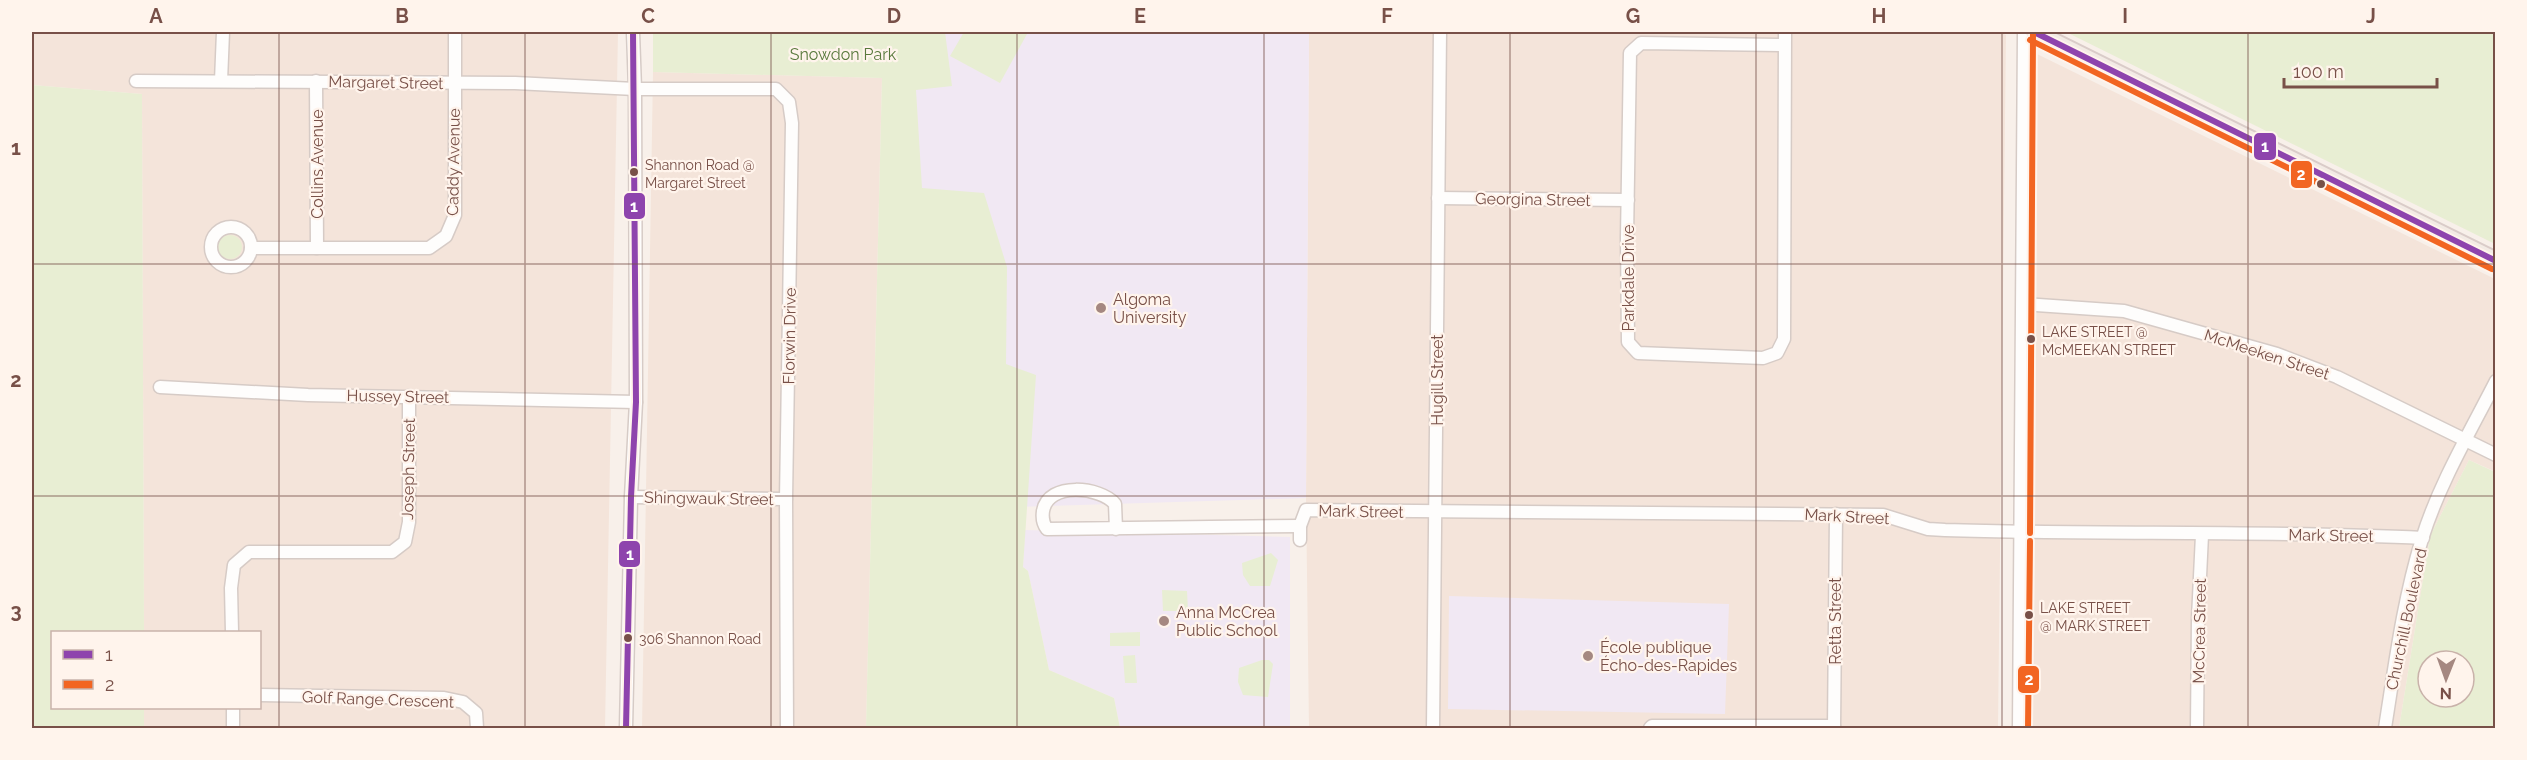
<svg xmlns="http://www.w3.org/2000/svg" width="2527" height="760" font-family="Raleway,sans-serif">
  <rect width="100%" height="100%" fill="#f8f0ea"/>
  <g fill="#f4e4da">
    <path d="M32,32H618L605,728H144V708H260V632H144L142,94L32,85Z"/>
    <path d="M1309,32H1999L2006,35L1998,728H1309L1306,498Z"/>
    <path d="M2037,54L2495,279L2496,472L2469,460L2430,536L2399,728H2030Z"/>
    <path d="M653,72L882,78L866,728H642Z"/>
  </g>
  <g fill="#f1e8f3">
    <path d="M900,32H1309L1306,498L891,511Z"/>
    <path d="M1025,530L1290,537V728H1120L1114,698L1049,670L1028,571L1023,567Z"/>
    <path d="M1449,596L1729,604L1725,714L1448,709Z"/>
  </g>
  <g fill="#e8eed3" fill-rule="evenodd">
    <path d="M653,32H945L952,86L916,90L922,188L984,193L1007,267L1006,364L1036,375L1023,567L1028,571L1049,670L1114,698L1120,728H866L882,78L653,72Z"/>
    <path d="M964,32H1023L1027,34L1000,83L950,56Z"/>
    <path d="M2066,32H2495V244Z"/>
    <path d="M32,85L142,94L144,632H52V708H144V728H32Z"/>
    <circle cx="230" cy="247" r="12"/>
    <path d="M2469,460L2495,472V728H2399L2430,536ZM2428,661H2464V697H2428Z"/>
    <path d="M1271,553L1278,560L1270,586H1250L1243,575L1242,563Z"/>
    <path d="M1162,590L1187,591L1188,611H1163Z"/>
    <path d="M1140,632V646H1110V633Z"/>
    <path d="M1135,655L1137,683H1125L1123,656Z"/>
    <path d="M1262,660H1269L1273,664L1268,697L1243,695L1238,682L1239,668Z"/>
  </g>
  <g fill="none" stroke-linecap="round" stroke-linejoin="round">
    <defs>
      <g id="minor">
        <path d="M1785,45L1641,43L1630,53L1627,237L1628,342L1638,353L1763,358L1777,353L1784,339L1785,32"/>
        <path d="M136,81L515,83L635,89H776L789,102L792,123L786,499L787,728"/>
        <path d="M221,81L223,32"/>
        <path d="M316,81L317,248"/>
        <path d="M1438,198L1628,200"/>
        <circle cx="231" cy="247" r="20"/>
        <path d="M251,248H429L446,236L455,215V32"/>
        <path d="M2023,304L2124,311L2277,354L2337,377L2496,455"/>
        <path d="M160,387L308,395L636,402"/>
        <path d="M631,497L786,499"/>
        <path d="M1116,529L1115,504C1101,487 1048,481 1043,511C1042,518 1043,524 1047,529L1300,526"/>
        <path d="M1300,540V526L1306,510L1883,515L1928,529L1945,530C2104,535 2263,530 2423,538"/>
        <path d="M232,632L231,588L234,565L249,552H392L405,542L409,522V396"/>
        <path d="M260,695L444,698L463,702L476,713L477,728"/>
        <path d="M233,708V728"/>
        <path d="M626,728L631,497L636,402L635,89L633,32"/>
        <path d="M1433,728L1440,32"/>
        <path d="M1650,728L1652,726H1834"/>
        <path d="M1834,728L1836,514"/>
        <path d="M2019,728L2024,32"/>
        <path d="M2197,728L2198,618L2202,535"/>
        <path d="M2385,728C2395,665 2403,601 2422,539C2439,484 2470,432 2496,381"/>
      </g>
      <path id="major" d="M2034,32L2496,261"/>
    </defs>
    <use href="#minor" stroke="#d6cbc6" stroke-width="15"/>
    <use href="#major" stroke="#daccc9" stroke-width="20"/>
    <use href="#minor" stroke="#fefdfc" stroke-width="12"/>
    <use href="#major" stroke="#f3ebe5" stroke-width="16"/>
    <defs>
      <g id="bus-1">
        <path d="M2034,32L2496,261"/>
        <path d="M626,728L631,497L636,402L633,32"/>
      </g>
      <g id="bus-2">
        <path d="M2030,40L2492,269"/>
        <path d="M2030,533L2033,32"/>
        <path d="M2028,728L2030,541"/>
      </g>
    </defs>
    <use href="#bus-1" stroke="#fff4ec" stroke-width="10"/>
    <use href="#bus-2" stroke="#fff4ec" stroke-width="10"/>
    <use href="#bus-1" stroke="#8e44ad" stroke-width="6"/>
    <use href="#bus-2" stroke="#f26522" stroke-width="6"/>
  </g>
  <path fill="none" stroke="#785048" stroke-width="1.5" stroke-opacity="0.55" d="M279,32V728M525,32V728M771,32V728M1017,32V728M1264,32V728M1510,32V728M1756,32V728M2002,32V728M2248,32V728M32,264H2496M32,496H2496"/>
  <g fill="#785048" stroke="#fff4ec" stroke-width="2">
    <circle cx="634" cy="172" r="5"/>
    <circle cx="2321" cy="184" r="5"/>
    <circle cx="2031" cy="339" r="5"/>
    <circle cx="2029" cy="615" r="5"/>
    <circle cx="628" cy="638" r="5"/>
  </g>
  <g fill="#a58881" stroke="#fff4ec" stroke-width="2">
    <circle cx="1101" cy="308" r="6"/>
    <circle cx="1164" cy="621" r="6"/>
    <circle cx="1588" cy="656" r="6"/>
  </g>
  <g text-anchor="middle" stroke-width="4.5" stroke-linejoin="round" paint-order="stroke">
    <g font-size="14" fill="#785048" stroke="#fff4ec" text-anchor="start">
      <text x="645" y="170">Shannon Road @<tspan x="645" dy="18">Margaret Street</tspan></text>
      <text x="2042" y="337">LAKE STREET @<tspan x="2042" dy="18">McMEEKAN STREET</tspan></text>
      <text x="2040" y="613">LAKE STREET<tspan x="2040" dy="18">@ MARK STREET</tspan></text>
      <text x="639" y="644">306 Shannon Road</text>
    </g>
    <g font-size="16" fill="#59793c" stroke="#fff4ec">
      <text x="843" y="60">Snowdon Park</text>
    </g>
    <g font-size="16" fill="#785048" stroke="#fff4ec">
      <text transform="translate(386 82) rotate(1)" y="6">Margaret Street</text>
      <text transform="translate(453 162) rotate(-89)" y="6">Caddy Avenue</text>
      <text transform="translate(317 164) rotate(-90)" y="6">Collins Avenue</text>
      <text transform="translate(1533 199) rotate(1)" y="6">Georgina Street</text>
      <text transform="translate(1628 278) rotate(-90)" y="6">Parkdale Drive</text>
      <text transform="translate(789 336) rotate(-89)" y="6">Florwin Drive</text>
      <text transform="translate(2267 354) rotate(18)" y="6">McMeeken Street</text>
      <text transform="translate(1437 380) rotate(-90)" y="6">Hugill Street</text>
      <text transform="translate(398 396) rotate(1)" y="6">Hussey Street</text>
      <text transform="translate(408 469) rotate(-89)" y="6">Joseph Street</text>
      <text transform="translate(709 498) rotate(1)" y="6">Shingwauk Street</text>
      <text transform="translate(1361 511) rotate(1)" y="6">Mark Street</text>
      <text transform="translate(1847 516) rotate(3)" y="6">Mark Street</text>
      <text transform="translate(2331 535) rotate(1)" y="6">Mark Street</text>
      <text transform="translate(2406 619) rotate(-78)" y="6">Churchill Boulevard</text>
      <text transform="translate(1835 621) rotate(-90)" y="6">Retta Street</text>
      <text transform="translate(2199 631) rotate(-89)" y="6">McCrea Street</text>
      <text transform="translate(378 699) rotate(2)" y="6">Golf Range Crescent</text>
    </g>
    <g font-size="16" fill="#785048" stroke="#fff4ec" text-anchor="start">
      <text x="1113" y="305">Algoma<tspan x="1113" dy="18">University</tspan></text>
      <text x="1176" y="618">Anna McCrea<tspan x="1176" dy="18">Public School</tspan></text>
      <text x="1600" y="653">École publique<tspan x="1600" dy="18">Écho-des-Rapides</tspan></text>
    </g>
  </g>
  <g stroke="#fff4ec" stroke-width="2">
    <rect x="2253" y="132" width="24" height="29" rx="6" fill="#8e44ad"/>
    <rect x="2290" y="160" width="23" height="29" rx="6" fill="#f26522"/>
    <rect x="623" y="192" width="23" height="28" rx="6" fill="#8e44ad"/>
    <rect x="618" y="540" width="23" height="28" rx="6" fill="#8e44ad"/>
    <rect x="2017" y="665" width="23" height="29" rx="6" fill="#f26522"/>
  </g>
  <g font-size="16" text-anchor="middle" font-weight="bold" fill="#fff">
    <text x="2265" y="152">1</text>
    <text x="2301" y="180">2</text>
    <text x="634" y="212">1</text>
    <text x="630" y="560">1</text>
    <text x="2029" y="685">2</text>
  </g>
  <rect width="2527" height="760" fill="none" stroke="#fff4ec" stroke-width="66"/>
  <rect x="51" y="631" width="210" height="78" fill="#fff4ec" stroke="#c9b2aa" stroke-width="1.5"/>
  <rect x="63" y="650" width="30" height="9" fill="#8e44ad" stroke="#c9b2aa" stroke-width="1.5"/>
  <text x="105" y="661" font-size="18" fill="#785048">1</text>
  <rect x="63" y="680" width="30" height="9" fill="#f26522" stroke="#c9b2aa" stroke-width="1.5"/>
  <text x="105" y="691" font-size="18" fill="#785048">2</text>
  <g transform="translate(2446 679) rotate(181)"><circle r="28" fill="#fff4ec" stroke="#c9b2aa" stroke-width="1.5"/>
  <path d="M0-4.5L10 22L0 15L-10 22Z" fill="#a58881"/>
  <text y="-9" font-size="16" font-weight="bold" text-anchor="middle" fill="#785048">N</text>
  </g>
  <path d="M2284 78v9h153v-9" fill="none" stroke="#785048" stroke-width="3"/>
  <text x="2293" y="78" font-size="18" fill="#785048" stroke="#fff4ec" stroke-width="4.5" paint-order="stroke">100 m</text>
  <rect x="33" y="33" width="2461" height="694" fill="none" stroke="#785048" stroke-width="2"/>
  <g font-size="20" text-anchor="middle" font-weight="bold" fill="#785048">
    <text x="156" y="23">A</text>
    <text x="402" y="23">B</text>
    <text x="648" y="23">C</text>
    <text x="894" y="23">D</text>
    <text x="1140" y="23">E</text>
    <text x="1387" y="23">F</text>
    <text x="1633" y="23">G</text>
    <text x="1879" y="23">H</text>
    <text x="2125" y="23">I</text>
    <text x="2371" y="23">J</text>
    <text x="16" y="155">1</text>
    <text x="16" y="387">2</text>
    <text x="16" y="618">3</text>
  </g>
</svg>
